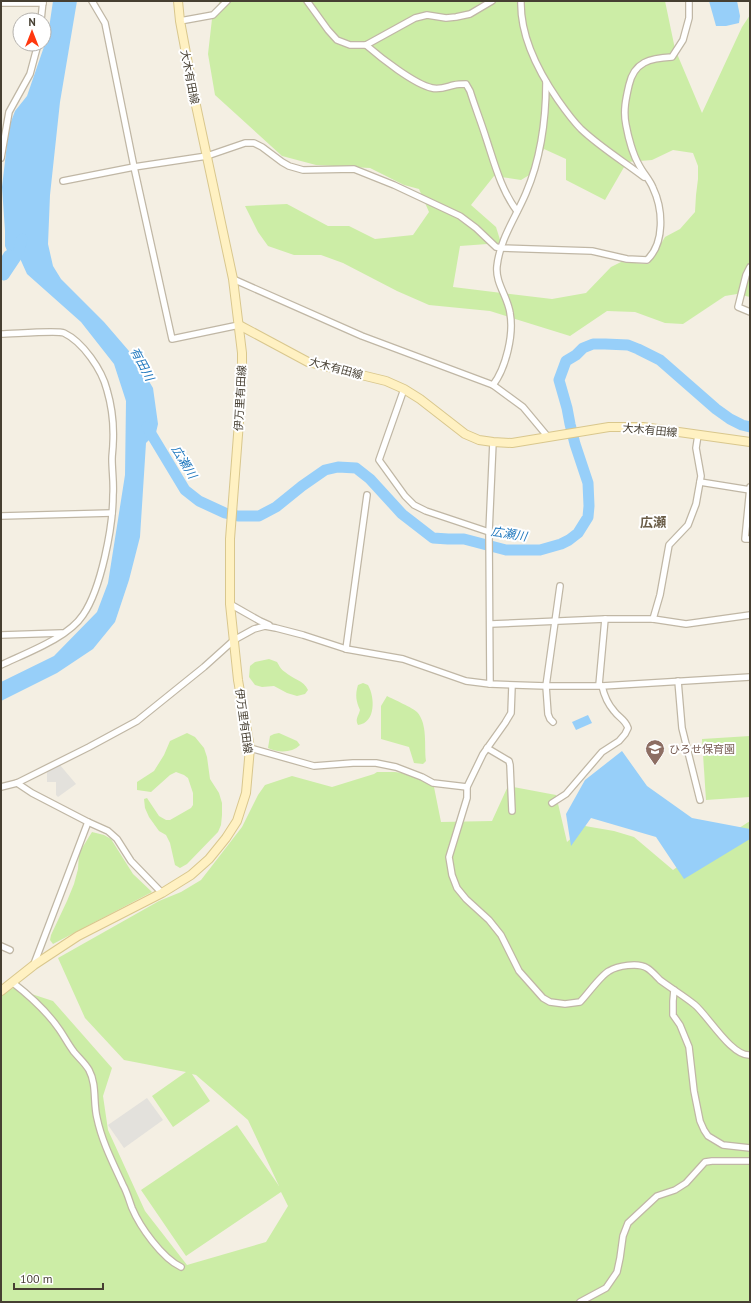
<svg xmlns="http://www.w3.org/2000/svg" width="751" height="1303" font-family="'PT Sans','Noto Sans JP',sans-serif">
  <rect width="100%" height="100%" fill="#f4efe3"/>
  <g fill="#cceda6" fill-rule="evenodd">
    <path d="M220,1H665L675,49L702,113L742,27L750,15V297L737,294L725,296L683,324L665,323L635,312L607,311L570,336L490,311L429,305L397,291L343,263L321,255H294L268,246L258,232L245,206L287,204L328,226H349L375,239L413,235L429,212L419,189L404,185L370,168L316,165L282,156L215,95L208,54L212,19ZM544,149L566,159V180L605,200L627,162L652,160L673,150L693,153L698,166V179L696,195L695,212L680,229L665,237L649,264L621,262L611,267L586,293L552,299L453,287L460,246L501,243L496,227L471,205L494,176L521,180L531,174Z"/>
    <path d="M269,659L277,662C279,665 281,670 285,672C292,679 304,680 308,690L305,694L297,696L287,693L274,686L262,687L255,685L249,677L250,666L255,662Z"/>
    <path d="M363,683L368,685C375,697 376,723 358,725C355,719 358,717 360,710C356,701 355,695 358,685Z"/>
    <path d="M387,696C393,699 413,708 417,712C428,724 424,746 426,761L423,764L414,763L409,747L381,739V706Z"/>
    <path d="M187,733L195,737L204,748L207,757L210,779L219,793L222,803V815L221,825L218,832L187,864L180,868L175,865L170,843L166,835L159,831L149,817L145,808L144,799L147,798L159,816L166,820H170L191,808L193,805V793L188,778L184,775L176,772L170,775L151,792L137,790V782L154,771L164,755L170,741Z"/>
    <path d="M279,733L297,741L300,745C292,753 278,753 268,748L270,736L274,734Z"/>
    <path d="M750,736V797L706,800L702,739Z"/>
    <path d="M377,772H395L416,775L434,787L441,822L492,821L508,786L556,795L567,842L585,826L614,831L634,837L673,870L702,850L722,839L750,821V1302H1V993L13,988L53,1001L112,1068L103,1096L108,1130L145,1211L187,1265L266,1242L288,1206L281,1192L186,1256L141,1190L237,1125L279,1186L248,1120L196,1075L192,1074L210,1101L173,1127L152,1096L186,1072L124,1060L85,1018L58,958L159,901L181,892L201,880L242,827L258,795L265,785L292,776L332,787L374,774Z"/>
    <path d="M92,832L104,835L111,839L133,874L152,892L53,944L50,940L51,935L67,901L74,884L78,869L79,853Z"/>
  </g>
  <g fill="#e3e1dc">
    <path d="M60,765L76,784L58,797L56,795V782H47V772Z"/>
    <path d="M147,1098L163,1120L124,1148L108,1125Z"/>
  </g>
  <g fill="#97cff9">
    <path d="M53,1H77L60,102L50,195L48,244L53,266L61,279L104,322L135,358L153,388L158,424L154,441L150,439L146,443L140,537L129,580L115,622L93,649L57,673L1,701V682L54,656L97,612L108,583L125,475L126,401L114,364L81,322L27,274L18,254L14,252L9,255L5,246V231L2,187L9,127L15,111L27,96L48,35Z"/>
    <path d="M709,1H737L740,16L739,23L726,26H716Z"/>
    <path d="M588,715L592,723L576,730L572,722Z"/>
    <path d="M622,751L647,786L692,818L750,829V839L684,879L656,837L591,818L571,846L566,814L585,780Z"/>
  </g>
  <g fill="none" stroke-linecap="round" stroke-linejoin="round">
    <g stroke="#97cff9" stroke-width="11">
      <path d="M1,268L9,255L4,275L18,254L22,239"/>
      <path d="M147,427L185,490L199,501L225,513L238,516H259L276,507L302,486L325,470L338,467L356,468L370,479L402,514L433,538L448,539H464L506,550H540L561,544L569,540L578,533L588,517L589,506L588,483L575,444L570,424L567,408L559,380L566,361L576,355L583,348L593,344H605L628,345L638,349L660,360L716,409L730,419L742,425L750,427"/>
    </g>
    <defs>
      <g id="street">
        <path d="M92,1L105,23L134,167L172,339L239,325"/>
        <path d="M307,1L328,30L337,40L350,45H366L415,18L427,15L446,18L456,17L470,14L492,1"/>
        <path d="M521,1C520,37 538,71 558,100C565,110 572,120 581,129C600,147 623,161 644,177"/>
        <path d="M1,3H43"/>
        <path d="M41,20L43,1"/>
        <path d="M180,21L213,15L227,1"/>
        <path d="M366,45C381,58 414,84 432,88C440,90 446,87 454,85C458,84 462,84 466,84L470,91C475,107 481,122 486,138C494,162 501,190 517,211"/>
        <path d="M1,158L9,112L30,74L38,44"/>
        <path d="M63,181L134,167L207,156L245,143H254L262,147L282,162L289,166L303,170L354,169L394,185L460,216L476,228L496,247L501,248L592,251L627,259L647,260C665,243 663,209 653,188C650,180 643,173 639,165C633,155 628,136 626,125C623,111 626,98 629,85C634,62 650,58 672,57L683,40L689,18V1"/>
        <path d="M750,267L746,275L738,307L750,312"/>
        <path d="M233,279L362,336L493,385L523,407L548,437"/>
        <path d="M1,334C12,334 58,330 64,333C83,342 102,370 107,390C112,407 114,427 113,444C113,449 112,454 112,459C112,471 114,483 113,495C113,527 101,589 83,615C68,638 26,653 1,665"/>
        <path d="M493,385C506,368 514,334 510,313C508,297 495,283 497,266C500,239 516,217 526,193C541,158 546,120 546,82"/>
        <path d="M404,389L379,460L405,496L414,505L426,511L489,532"/>
        <path d="M700,482L750,490"/>
        <path d="M750,487L745,539H750"/>
        <path d="M1,516L112,513"/>
        <path d="M230,604L260,621L269,625"/>
        <path d="M653,619L660,595L669,545L688,525L696,504L701,476L696,448L698,435"/>
        <path d="M491,624L605,619H653L686,624L750,615"/>
        <path d="M1,635L62,633"/>
        <path d="M346,649L367,495"/>
        <path d="M678,681L682,728L700,800"/>
        <path d="M490,684L489,532L493,442"/>
        <path d="M599,685L605,619"/>
        <path d="M512,686L511,713L505,723L483,754L467,787V798L449,857L452,875L457,888L466,899L489,920L501,935L519,971L543,998L550,1002L565,1004L580,1002C588,994 600,976 609,971C617,966 638,962 647,968C652,971 656,976 660,980C672,989 684,996 695,1005C708,1016 732,1057 750,1055"/>
        <path d="M553,722L550,719L548,714L546,686L560,586"/>
        <path d="M250,748L314,766L353,763H376L396,767L422,777L433,783L467,787"/>
        <path d="M487,748L509,761L510,765L512,811"/>
        <path d="M17,783L32,793L88,822L108,831L117,839L131,861L162,893"/>
        <path d="M1,787L17,783L89,747L137,721L204,667L234,640L254,629L265,626L276,628L303,635L346,649L403,659L466,681L490,684L546,686H602L750,677"/>
        <path d="M552,803L566,794L602,752L619,741L625,734L628,728C625,719 619,718 614,711C607,703 604,695 602,686"/>
        <path d="M1,946L10,950"/>
        <path d="M34,964L88,822"/>
        <path d="M12,982C30,996 46,1010 59,1029C64,1036 68,1044 74,1052C79,1058 85,1063 89,1070C97,1085 93,1102 97,1118C102,1142 113,1163 123,1185C127,1192 129,1200 132,1208C140,1227 162,1258 181,1267"/>
        <path d="M674,990L673,1001V1015L680,1025L689,1047L694,1091L700,1121L704,1130L708,1136L723,1145L750,1148"/>
        <path d="M580,1302L606,1288L617,1272L620,1258L623,1236L628,1223L657,1196L675,1190L686,1183L705,1162L712,1161H750"/>
      </g>
      <g id="secondary">
        <path d="M239,325L308,362L386,381L404,389L420,399L465,434L479,440L493,442L512,443L609,427H643L750,442"/>
        <path d="M1,991L34,965L78,936L162,893L191,875L209,859L226,838L237,821L246,793L250,748L238,680L230,604V539L242,383V353L233,279L194,96L180,21L178,1"/>
      </g>
    </defs>
    <use href="#street" stroke="#c0b7a5" stroke-width="8"/>
    <use href="#secondary" stroke="#d9c78d" stroke-width="10"/>
    <use href="#street" stroke="#fff" stroke-width="5.5"/>
    <use href="#secondary" stroke="#fff1c2" stroke-width="8"/>
  </g>
  <defs>
    <symbol id="school-pin" viewBox="-11 -11 22 30"><path d="M0 17L-7.5 6A9.5 9.5 0 1 1 7.5 6Z" fill="#8d6e63" stroke="#fff"/><path d="M0-5L7-2L0 1L-7-2ZM-4 1L0 2.5L4 1V4Q0 6-4 4Z" fill="#fff"/></symbol>
  </defs>
  <g fill-rule="evenodd">
    <use href="#school-pin" x="644" y="738" width="22" height="30"/>
  </g>
  <g text-anchor="middle" stroke-width="4" stroke-linejoin="round" paint-order="stroke">
    <g font-size="11" fill="#463f32" stroke="#fff">
      <text transform="translate(190 77) rotate(79)" y="4">大木有田線</text>
      <text transform="translate(336 368) rotate(15)" y="4">大木有田線</text>
      <text transform="translate(240 398) rotate(-87)" y="4">伊万里有田線</text>
      <text transform="translate(650 430) rotate(5)" y="4">大木有田線</text>
      <text transform="translate(244 721) rotate(82)" y="4">伊万里有田線</text>
    </g>
    <g font-size="11" fill="#785e54" stroke="#fff" text-anchor="start">
      <text x="669" y="753">ひろせ保育園</text>
    </g>
    <g font-size="12" font-style="italic" fill="#2078be" stroke="#fff">
      <text transform="translate(142 364) rotate(62)" y="4">有田川</text>
      <text transform="translate(184 462) rotate(59)" y="4">広瀬川</text>
      <text transform="translate(509 534) rotate(9)" y="4">広瀬川</text>
    </g>
    <g font-size="13" font-weight="bold" fill="#6a5d48" stroke="#fff">
      <text x="653" y="527">広瀬</text>
    </g>
  </g>
  <rect width="751" height="1303" fill="none" stroke="#463f32" stroke-width="4"/>
  <g transform="translate(32 32)"><circle r="19" fill="#ffffff" stroke="#b5b2ad"/>
  <path d="M0-3L7 15L0 10L-7 15Z" fill="#ff380f"/>
  <text y="-6" font-size="11" font-weight="bold" text-anchor="middle" fill="#463f32">N</text>
  </g>
  <path d="M14 1283v6h89v-6" fill="none" stroke="#463f32" stroke-width="2"/>
  <text x="20" y="1283" font-size="12" fill="#463f32" stroke="#ffffff" stroke-width="3" paint-order="stroke">100 m</text>
</svg>
